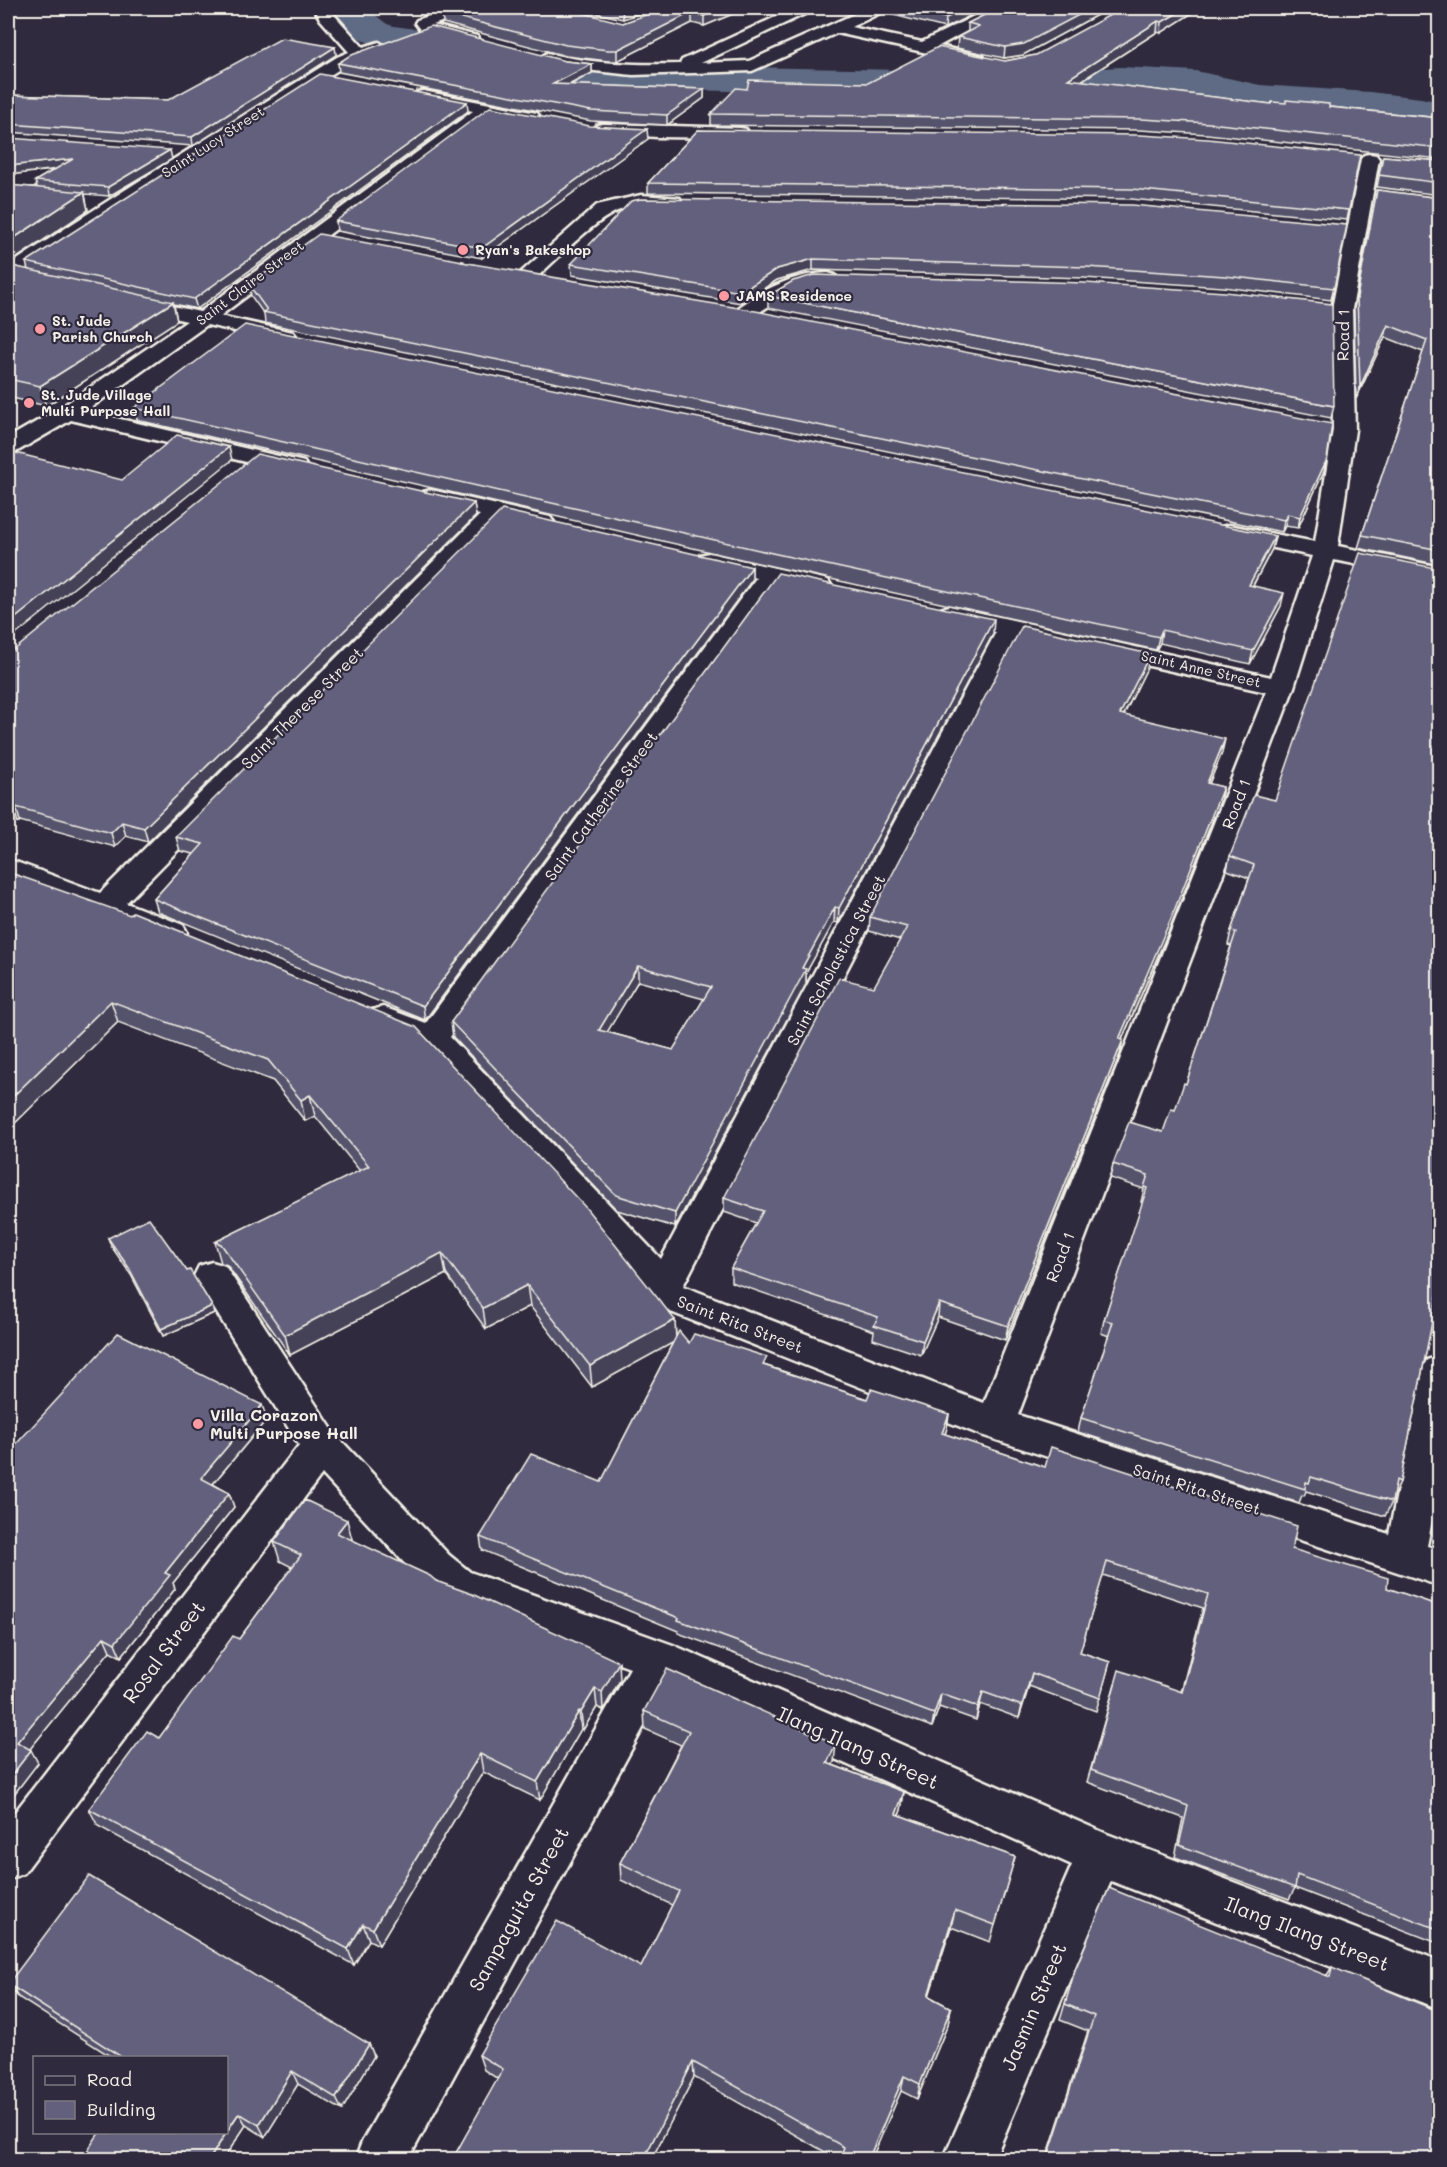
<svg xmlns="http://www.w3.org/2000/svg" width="1447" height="2167" font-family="Mali,sans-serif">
  <rect width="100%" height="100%" fill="#2f2a3d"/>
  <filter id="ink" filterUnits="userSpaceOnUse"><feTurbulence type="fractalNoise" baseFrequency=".0167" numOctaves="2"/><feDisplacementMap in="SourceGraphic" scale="12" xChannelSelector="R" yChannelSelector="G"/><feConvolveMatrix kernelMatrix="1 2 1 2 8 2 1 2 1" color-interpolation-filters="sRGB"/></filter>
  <g filter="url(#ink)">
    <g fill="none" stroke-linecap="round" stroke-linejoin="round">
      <path fill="#5e6b84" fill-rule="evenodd" d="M326,8H366L387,24L394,26L423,30L570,61L621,65L1018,72L1122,67L1196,71L1260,85L1370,92L1421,98L1440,102V127L1419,122L1370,116L1260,109L1196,95L1122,91L1018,96L621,89L570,85L423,52L377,45L361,40L331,16Z"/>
      <defs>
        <g id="street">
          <path d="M314,8H328L363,47L379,42L387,47L385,50L349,63L160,185L120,208L15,278L8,280V266C116,194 227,126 337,57L349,52L320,19Z"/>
          <path d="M453,8H474L471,11L433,25L477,36L479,39L477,42L471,44L422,32L415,23L417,20Z"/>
          <path d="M795,8H814L811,11L701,63L749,61L868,8H887L884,11L851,27L922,42L990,8H1009L939,46L983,56L985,59L977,64L837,33L752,71L633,75L566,68L541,61L539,58L547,53C591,64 635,65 680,64L682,60Z"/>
          <path d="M423,91L531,112L537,113L540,117L537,121L531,122L490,114L220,316L293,332L296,336L293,340L286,342L207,325L86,411L304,462L307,467L304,472L296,474L71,420L16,452L8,454V438L60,408L187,321L124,307L121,303L124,299L131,297L200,312L473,111L417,100L415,96L417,92Z"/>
          <path d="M603,124L740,128L746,129L749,133L746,137L740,138L657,137L597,133L594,129L597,125Z"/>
          <path d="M1370,154L1376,155L1379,159L1352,309L1355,430L1338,546L1440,567V581L1334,560L1294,687L1018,1415L1389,1534L1421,1371L1427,1360L1440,1356V1479L1427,1546L1440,1550V1586L981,1435L648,1303L632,1274L421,1046L372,1026L367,1018L372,1010L383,1007L426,1023L756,578L700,565L697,560L700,555L709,553L828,580L831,585L828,590L819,592L778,583L450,1037L661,1259L996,632L940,619L936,614L940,609L949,606L1271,677L1312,556L1221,537L1217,532L1221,527L1229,525L1315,542L1333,430L1332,309L1361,159L1364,155ZM1019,637L1266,692L984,1403L683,1286Z"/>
          <path d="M641,195L680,198L682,202L680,206C661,210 642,205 623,209C599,215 555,261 535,279H521L518,275L597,205Z"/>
          <path d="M828,273L835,275L838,279L835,283C821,287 806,284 793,291C775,298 757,321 738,316L735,312L738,308C767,288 792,274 828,273Z"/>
          <path d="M431,490L550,517L554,522L550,527L542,529L502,520L126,903L183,925L187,932L183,939L172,942L161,939L8,879V859L100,893L480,515L423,502L419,497L423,492Z"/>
          <path d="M212,1262L225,1266L335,1434L449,1555L470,1572L673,1645L1107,1834L1440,1961V2009L1111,1881L994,2160H943L1072,1865L667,1684L408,2160H355L362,2142L630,1668L441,1598L421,1581L322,1474L24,1873L8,1880V1821L299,1445L194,1276L199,1266Z"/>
        </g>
      </defs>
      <use href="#street" stroke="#f4f1e8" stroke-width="5"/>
      <use href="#street" fill="#2f2a3d" fill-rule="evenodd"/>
    </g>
    <g fill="#55536c" stroke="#f4f1e8" stroke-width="1.5" fill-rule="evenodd">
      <path d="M405,8H447L424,15Z"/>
      <path d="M574,8H655L623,19Z"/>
      <path d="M665,8H747L704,26L692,23L617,61H608L566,56L443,23L442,13L623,23Z"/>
      <path d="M885,8H986L945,28L885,13Z"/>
      <path d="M999,8H1110L1023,55L1004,58L957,48L958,37L968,32V23Z"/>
      <path d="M1200,8L1161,33L1157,32L1081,81L1271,104L1329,107L1440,118V159L1207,134L1139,130L711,125V114L747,89L868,83L1005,61L1036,55Z"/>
      <path d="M335,47L336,55L193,146L8,132V95L168,100Z"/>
      <path d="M565,61L592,64V73L570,85L704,89V98L667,125L591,121L339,72L338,63Z"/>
      <path d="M468,111L197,309L174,304L177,321L46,406L8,397V265L28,270L26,262Z"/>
      <path d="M698,130L1349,210L1347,220L1131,199L648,193V183Z"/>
      <path d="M8,138L172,159L109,196L85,194L88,210L8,264V186L37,187L35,181L54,170L8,175Z"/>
      <path d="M648,139L482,258L337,231L336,221Z"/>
      <path d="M1383,156L1440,161V195L1377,187Z"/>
      <path d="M1377,190L1440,198V565L1358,548L1362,535L1423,352L1385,337L1356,399L1354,309Z"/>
      <path d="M1347,225L1331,300L1223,287L1084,278L813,270L777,280L741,303L572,275L571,264Z"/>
      <path d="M463,262L1327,459L1324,471L1298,528L1285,526L1282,532L265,323L264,314L251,296L249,285Z"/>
      <path d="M768,296L1334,406L1331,418L768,308Z"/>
      <path d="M134,408L1275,536L1272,549L1253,586L1281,606L1250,664L1160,643L1156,650L771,566L137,420Z"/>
      <path d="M474,503L476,516L148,842L126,836L115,847L20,821L18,823L8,819V651L14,650Z"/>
      <path d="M752,567V580L425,1020L158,912L154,899L194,854L180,851L176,837Z"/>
      <path d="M1440,569V1299L1437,1298L1400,1482L1394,1495H1393L1392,1502L1385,1516L1306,1491L1304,1496L1302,1495L1299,1503L1078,1432L1081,1418L1109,1336L1101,1333L1104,1320L1143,1202H1141L1144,1189L1110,1178L1113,1164L1163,1132L1175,1110L1186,1084L1231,946L1228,945L1231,931L1249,878L1227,870L1230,856L1275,800Z"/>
      <path d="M993,634L838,923L834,922L806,973V984L675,1227L617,1210L453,1037L451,1022ZM638,981L704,999L673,1050L607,1032Z"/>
      <path d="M1147,668L1124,715L1222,753L1209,784L1223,787L1220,801L1169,930L1122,1040L1120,1054L1005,1340L938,1317L921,1355L873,1339L874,1331L731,1282V1268L756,1223L724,1212V1198L874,987L900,940L869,931L870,917Z"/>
      <path d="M8,872L675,1320L676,1336L689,1343L767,1366L867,1399L949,1414L947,1428L945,1434L1292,1549L1387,1588L1440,1606V1944L1295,1888L1289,1899L1175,1857L1183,1818L1087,1782L1115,1683L1181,1692L1203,1608L1103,1575L1080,1652L1110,1662L1096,1711L1029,1686L1019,1718L980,1704L976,1720L939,1707L932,1727L678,1633V1631L482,1550L480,1537L601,1482L673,1342L592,1387L530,1306L486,1329L446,1274L290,1355L227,1265L221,1263L215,1242L360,1171L315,1116L305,1121L273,1081L118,1022L8,1130Z"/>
      <path d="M108,1238L214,1313L163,1336L131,1275L111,1246Z"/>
      <path d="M267,1419L213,1484L229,1493L234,1507L173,1583L175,1589L121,1657L110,1651L30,1749L38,1763L8,1802V1453Z"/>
      <path d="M1440,1493V1509L1437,1508Z"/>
      <path d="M352,1539V1540L436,1581L620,1680L603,1710L597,1707L583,1730L581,1729L540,1800L483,1772L379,1945L369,1940L354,1965L98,1826L89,1809L159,1738L239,1639L292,1567L280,1561L274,1542Z"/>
      <path d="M644,1711L834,1762L833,1765L904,1792L901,1810L899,1815L1015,1857L990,1942L951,1927L929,1996L951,2008L948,2024L917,2099L901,2091L873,2155L839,2160L694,2077L651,2160H452L498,2079L484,2070L479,2055L641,1967L672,1905L621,1880L620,1863L681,1745L645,1729Z"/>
      <path d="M1332,1967L1440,2160H1046L1088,2031L1060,2020L1075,1970L1327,1975Z"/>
      <path d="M8,1984L369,2044L374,2056L342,2110L298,2084L265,2137L246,2125L223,2160H81L226,2058H113L18,1997Z"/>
    </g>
    <g fill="#454358" stroke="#f4f1e8" stroke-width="1.5">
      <path d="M423,8H447L424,15Z"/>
      <path d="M622,8H655L623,19Z"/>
      <path d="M723,8H747L704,26V16Z"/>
      <path d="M966,8H986L945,28L946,18Z"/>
      <path d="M1092,8H1110L1023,55L1004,58L1005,47Z"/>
      <path d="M1186,8H1200L1161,33L1162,22Z"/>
      <path d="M692,12V23L617,61V50Z"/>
      <path d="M1158,21L1157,32L1067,90L1068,79Z"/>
      <path d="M335,47L336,55L193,146L192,137Z"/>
      <path d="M592,64V73L553,93V84Z"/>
      <path d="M704,89V98L667,125V115Z"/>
      <path d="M467,102L468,111L197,309L194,299Z"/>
      <path d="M647,129L648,139L482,258V248Z"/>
      <path d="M170,150L172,159L109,196L108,187Z"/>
      <path d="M73,159L75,167L8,175V166Z"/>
      <path d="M84,192L88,210L8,264V242Z"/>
      <path d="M813,259V270L777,280L741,303V292L777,269Z"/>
      <path d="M173,302L177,321L46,406L40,386Z"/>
      <path d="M1388,325L1385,337L1356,399L1360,387Z"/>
      <path d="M229,447L232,460L8,641V624Z"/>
      <path d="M1327,459L1324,471L1298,528L1300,517Z"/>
      <path d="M474,503L476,516L148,842L144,828Z"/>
      <path d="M1288,514L1285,526L1282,532L1284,520Z"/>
      <path d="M1275,536L1272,549L1246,598L1249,585Z"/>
      <path d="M752,567V580L425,1020L423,1006Z"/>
      <path d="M1284,593L1281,606L1250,664L1253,651Z"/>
      <path d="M994,619L993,634L838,923L839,908Z"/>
      <path d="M1162,630L1160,643L1156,650L1159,637Z"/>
      <path d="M1150,654L1147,668L1117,728L1120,714Z"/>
      <path d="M1225,739L1222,753L1203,797L1207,783Z"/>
      <path d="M1223,787L1220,801L1169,930L1116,1053L1119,1039Z"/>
      <path d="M16,807L20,821L18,823L14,809Z"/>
      <path d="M122,822L126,836L115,847L111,833Z"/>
      <path d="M835,907L834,922L806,973V984L675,1227V1213L802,968Z"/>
      <path d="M638,966V981L600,1044L599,1030Z"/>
      <path d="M111,1001L118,1022L8,1130V1101Z"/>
      <path d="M1123,1040L1120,1054L1005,1340L1008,1326Z"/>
      <path d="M310,1095L315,1116L305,1121L301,1100Z"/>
      <path d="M442,1253L446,1274L290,1355L285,1335Z"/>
      <path d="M527,1285L530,1306L486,1329L483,1308Z"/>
      <path d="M939,1303L938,1317L921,1355L923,1341Z"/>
      <path d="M212,1306L214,1313L163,1336L161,1329Z"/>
      <path d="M675,1320L676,1341L592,1387L590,1366Z"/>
      <path d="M262,1405L267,1419L206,1492L201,1478Z"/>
      <path d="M949,1414L947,1428L940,1447L942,1433Z"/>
      <path d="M229,1493L234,1507L173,1583L175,1589L121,1657L115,1643L165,1573Z"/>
      <path d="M347,1520L352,1539L342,1552L337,1533Z"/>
      <path d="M104,1637L110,1651L25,1755L17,1742Z"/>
      <path d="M619,1662L620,1680L603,1710L602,1692Z"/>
      <path d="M1032,1673L1029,1686L1019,1718L1022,1706Z"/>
      <path d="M595,1689L597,1707L583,1730L581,1712Z"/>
      <path d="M983,1692L976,1720L978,1707Z"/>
      <path d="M941,1694L939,1707L932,1727L934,1714Z"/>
      <path d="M579,1711L581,1729L540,1800L537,1782Z"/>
      <path d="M836,1744L834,1762L825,1781L827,1763Z"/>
      <path d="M31,1750L38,1763L8,1802V1780Z"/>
      <path d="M480,1754L483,1772L379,1945L373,1929Z"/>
      <path d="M904,1792L901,1810L893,1831L896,1814Z"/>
      <path d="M955,1910L951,1927L924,2011L928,1996Z"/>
      <path d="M363,1924L369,1940L354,1965L348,1949Z"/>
      <path d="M951,2008L948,2024L917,2099L920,2084Z"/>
      <path d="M369,2044L374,2056L342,2110L336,2098Z"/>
      <path d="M693,2062L694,2077L651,2160H643Z"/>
      <path d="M292,2071L298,2084L265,2137L259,2125Z"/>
      <path d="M904,2076L901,2091L871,2160V2153Z"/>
      <path d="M239,2113L246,2125L223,2160H209Z"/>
    </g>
    <g fill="#63607d" stroke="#f4f1e8" stroke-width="1.5" fill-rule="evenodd">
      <path d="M458,8H563L623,23L665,8H723L704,16L692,12L617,50H608L566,45L442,13Z"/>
      <path d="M905,8H966L946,18Z"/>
      <path d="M999,8H1092L1024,44L1005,47L958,37L979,26L968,23Z"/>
      <path d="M1123,8H1186L1162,22L1158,21L1068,79L1271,104L1272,102L1286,103V100L1329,104V107L1440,118V148L1209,123L1141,119L711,114L736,88L747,89L749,80L868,83L938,47L1005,61L1036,55Z"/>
      <path d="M431,26L565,61L592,64L553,84L704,89L667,115L591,111L338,63L349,56Z"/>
      <path d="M282,38L335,47L192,137L8,124V95L168,100Z"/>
      <path d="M320,74L467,102L194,299L26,262Z"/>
      <path d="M490,107L590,126L647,129L482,248L336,221Z"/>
      <path d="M698,130L1140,135L1208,139L1360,155L1349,210L1132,189L648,183Z"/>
      <path d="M8,138L170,150L108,187L35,181L73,159L8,166Z"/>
      <path d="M1383,156L1440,161V183L1379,175Z"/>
      <path d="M9,185L84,192L8,242V186Z"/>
      <path d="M1377,190L1440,198V550L1362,535L1427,340L1388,325L1360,387L1357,297Z"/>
      <path d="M641,199L1132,205L1347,225L1334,288L1225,276L1086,267L813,259L777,269L741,292L571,264L631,201Z"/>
      <path d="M319,234L463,261L461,262L745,309L1332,424L1327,459L1300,517L1288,514L1284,520L263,312L267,310L249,285Z"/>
      <path d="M8,265L173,302L40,386L8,379Z"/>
      <path d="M814,275L1085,283L1225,292L1332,304L1334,406L768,296L793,281Z"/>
      <path d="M245,325L1275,536L1249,585L1284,593L1253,651L1162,630L1159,637L772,553L134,408Z"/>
      <path d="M177,435L229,447L8,624V451L122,480Z"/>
      <path d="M257,454L474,503L144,828L122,822L111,833L16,807L14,809L8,807V651L14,650Z"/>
      <path d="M502,510L752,567L423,1006L154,899L203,844L176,837Z"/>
      <path d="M1360,553L1440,569V1283L1400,1482L1396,1480L1392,1502L1311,1477L1309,1483L1306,1482L1305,1489L1081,1418L1113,1322L1104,1320L1147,1188L1144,1187L1148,1175L1113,1164L1129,1122L1163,1132L1171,1109L1175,1110L1184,1083L1186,1084L1236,932L1231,931L1254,865L1230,856L1254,795L1275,800Z"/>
      <path d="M778,573L994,619L839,908L835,907L802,968L806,969L675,1213L616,1195L451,1022ZM638,966L711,987L673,1050L599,1030Z"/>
      <path d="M1022,626L1150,654L1120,714L1225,739L1207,783L1223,787L1172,916L1119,1039L1123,1040L1008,1326L939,1303L923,1341L874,1325L878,1317L731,1268L763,1211L724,1198L839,978L874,987L907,927L870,917Z"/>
      <path d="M8,872L130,915L133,912L416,1027L586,1208L675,1320L590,1366L527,1285L483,1308L442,1253L285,1335L221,1244L215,1242L369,1166L310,1095L301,1100L268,1060L111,1001L8,1101Z"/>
      <path d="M149,1218L187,1271L190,1270L212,1306L161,1329L129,1268L108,1238Z"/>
      <path d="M679,1331L689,1343L694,1334L767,1357L763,1365L867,1399L871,1389L949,1414L942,1433L1045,1467L1051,1447L1297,1526L1292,1549L1388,1578L1387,1588L1440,1606V1930L1297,1875L1295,1888L1179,1845L1188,1806L1091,1770L1119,1670L1182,1692L1208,1594L1107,1562L1080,1652L1110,1662L1100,1698L1032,1673L1022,1706L983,1692L978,1707L941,1694L934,1714L678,1620L679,1618L480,1537L531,1454L601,1482Z"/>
      <path d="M118,1333L262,1405L201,1478L229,1493L165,1573L170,1575L115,1643L104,1637L17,1742L31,1750L8,1780V1453Z"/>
      <path d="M305,1500L347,1520L337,1533L430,1576L436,1581L472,1594L619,1662L602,1692L595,1689L581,1712L579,1711L537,1782L480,1754L373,1929L363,1924L348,1949L89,1809L147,1731L159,1738L233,1636L239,1639L301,1555L274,1542Z"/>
      <path d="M667,1669L836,1744L827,1763L904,1792L896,1814L1015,1857L995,1925L955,1910L928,1996L951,2008L920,2084L904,2076L871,2153L882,2160H839L844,2147L693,2062L643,2160H452L503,2069L479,2055L557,1921L641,1967L679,1891L620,1863L689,1731L644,1711Z"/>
      <path d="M89,1876L369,2044L336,2098L292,2071L259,2125L239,2113L226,2132V2058H123L8,1984Z"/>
      <path d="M1109,1888L1330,1977L1332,1967L1440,2012V2160H1047L1094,2016L1065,2004L1075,1970Z"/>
      <path d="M99,2133H226L209,2160H81Z"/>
    </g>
  </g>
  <g fill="#ff9aa2" stroke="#2f2a3d" stroke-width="2">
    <circle cx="463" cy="250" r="6"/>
    <circle cx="724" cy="296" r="6"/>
    <circle cx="40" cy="329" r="6"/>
    <circle cx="29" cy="403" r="6"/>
    <circle cx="198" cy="1424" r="6"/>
  </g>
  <g text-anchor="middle" stroke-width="4.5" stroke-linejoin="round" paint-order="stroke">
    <g font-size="14" fill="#f4f1e8" stroke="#2f2a3d">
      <text transform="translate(213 142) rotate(-33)" y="5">Saint Lucy Street</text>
      <text transform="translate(250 283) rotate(-37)" y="5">Saint Claire Street</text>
      <text transform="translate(1201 669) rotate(13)" y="5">Saint Anne Street</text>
    </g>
    <g font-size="14" font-weight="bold" fill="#f4f1e8" stroke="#2f2a3d" text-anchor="start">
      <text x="475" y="255">Ryan's Bakeshop</text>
      <text x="736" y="301">JAMS Residence</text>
      <text x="52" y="326">St. Jude<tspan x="52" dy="16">Parish Church</tspan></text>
      <text x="41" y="400">St. Jude Village<tspan x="41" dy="16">Multi Purpose Hall</tspan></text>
    </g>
    <g font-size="16" fill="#f4f1e8" stroke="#2f2a3d">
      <text transform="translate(1343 335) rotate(-89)" y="6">Road 1</text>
      <text transform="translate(302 708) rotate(-45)" y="6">Saint Therese Street</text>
      <text transform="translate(1236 804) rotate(-69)" y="6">Road 1</text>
      <text transform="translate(601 806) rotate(-54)" y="6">Saint Catherine Street</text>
      <text transform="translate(836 960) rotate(-62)" y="6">Saint Scholastica Street</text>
      <text transform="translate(1060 1257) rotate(-69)" y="6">Road 1</text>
      <text transform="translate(740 1324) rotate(21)" y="6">Saint Rita Street</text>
      <text transform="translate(1197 1489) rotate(18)" y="6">Saint Rita Street</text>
    </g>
    <g font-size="16" font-weight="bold" fill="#f4f1e8" stroke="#2f2a3d" text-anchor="start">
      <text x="210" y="1421">Villa Corazon<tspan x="210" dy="18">Multi Purpose Hall</tspan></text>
    </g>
    <g font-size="20" fill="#f4f1e8" stroke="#2f2a3d">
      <text transform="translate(164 1652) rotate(-53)" y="7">Rosal Street</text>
      <text transform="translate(858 1748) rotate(24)" y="7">Ilang Ilang Street</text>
      <text transform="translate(519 1909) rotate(-61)" y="7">Sampaguita Street</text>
      <text transform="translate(1307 1934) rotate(21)" y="7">Ilang Ilang Street</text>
      <text transform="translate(1034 2007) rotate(-67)" y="7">Jasmin Street</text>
    </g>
  </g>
  <rect width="1447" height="2167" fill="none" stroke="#2f2a3d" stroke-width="30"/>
  <rect x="15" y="15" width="1417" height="2137" fill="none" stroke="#f4f1e8" stroke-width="2" filter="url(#ink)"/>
  <rect x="33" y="2056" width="195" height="78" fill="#2f2a3d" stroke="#7e7a81" stroke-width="1.5"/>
  <rect x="45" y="2076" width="30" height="9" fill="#2f2a3d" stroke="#7e7a81" stroke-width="1.5"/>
  <text x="87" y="2086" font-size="18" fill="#f4f1e8">Road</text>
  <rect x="45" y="2101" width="30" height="18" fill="#63607d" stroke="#7e7a81" stroke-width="1.5"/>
  <text x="87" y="2116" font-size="18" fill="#f4f1e8">Building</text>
</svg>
